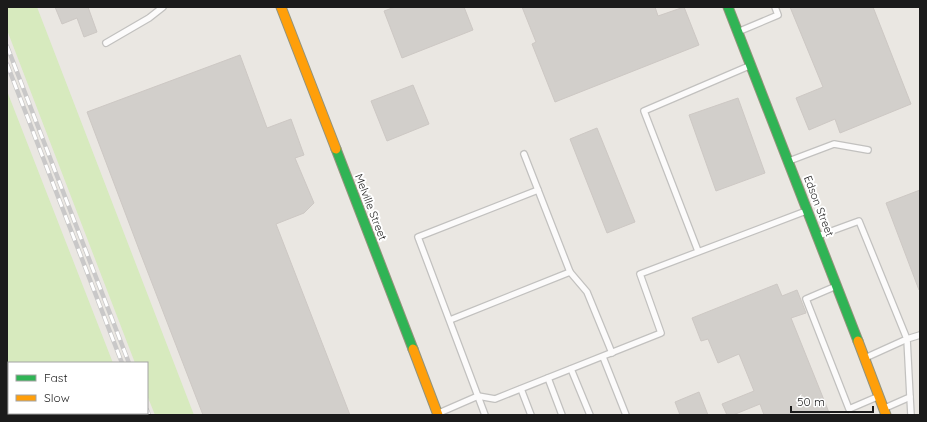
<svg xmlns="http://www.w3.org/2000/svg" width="927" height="422" font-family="Quicksand,sans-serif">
  <rect width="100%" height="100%" fill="#eae7e2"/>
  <g fill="#d7eabe">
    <path d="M7,7H37L194,415H155L147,395V363H135L7,30Z"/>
    <path d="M7,91L113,363H9V413H132L133,415H7Z"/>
  </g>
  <g fill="#d2cfcb" stroke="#cdc8c4">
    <path d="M55,7H88L97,32L84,37L77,18L62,24Z"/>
    <path d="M395,7H464L473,30L402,58L384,11Z"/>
    <path d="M522,7H655L658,16L684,7L699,45L555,102L532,44L536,42Z"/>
    <path d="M790,7H873L911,104L840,133L835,119L809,130L796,98L823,87Z"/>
    <path d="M240,55L267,128L291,119L304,155L295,158L314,203L304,213L276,224L350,415H203L140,252L87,112Z"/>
    <path d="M413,85L429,124L387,141L371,101Z"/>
    <path d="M738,98L765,173L716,191L689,115Z"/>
    <path d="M597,128L635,222L607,233L570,139Z"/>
    <path d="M920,190V290H919L886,203Z"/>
    <path d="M777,284L782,296L797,290L806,313L791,318L830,415H764L760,404L733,415H727L722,404L754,391L739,354L718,363L708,339L701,341L692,318Z"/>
    <path d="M699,392L708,415H680L675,402Z"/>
  </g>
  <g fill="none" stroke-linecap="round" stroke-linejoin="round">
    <defs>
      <g id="lane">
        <path d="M740,31L778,15L775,7"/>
        <path d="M106,43L149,18L163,7"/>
        <path d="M789,161L834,144L868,150"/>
        <path d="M818,236L859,221L907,339L865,358"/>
        <path d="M698,251L644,111L749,66"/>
        <path d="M570,272L587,292L612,353"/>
        <path d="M834,287L806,299L849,409L877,397"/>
        <path d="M450,320L570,272L524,154"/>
        <path d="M603,357L626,415"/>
        <path d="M571,369L590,415"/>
        <path d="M548,378L562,415"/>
        <path d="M521,389L531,415"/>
        <path d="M910,397L911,415"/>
        <path d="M885,408L910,397L907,339L920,335"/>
        <path d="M439,413L478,396L495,399L661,333L640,274L806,211"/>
        <path d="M485,415L418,237L538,190"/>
      </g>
      <g id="fast">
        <path d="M728,7L858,341"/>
        <path d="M336,149L413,349"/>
      </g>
      <g id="slow">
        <path d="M281,7L336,149"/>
        <path d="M858,341L886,415"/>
        <path d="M413,349L438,415"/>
      </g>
    </defs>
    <use href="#lane" stroke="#c2c1bf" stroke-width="8"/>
    <use href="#fast" stroke="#93937b" stroke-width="11"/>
    <use href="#slow" stroke="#93937b" stroke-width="11"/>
    <use href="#lane" stroke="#fcfbfb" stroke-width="5.5"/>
    <use href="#fast" stroke="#30b455" stroke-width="9"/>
    <use href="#slow" stroke="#ff9f0a" stroke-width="9"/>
    <defs>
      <g id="rail">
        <path d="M7,46L129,363"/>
        <path d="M7,64L122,363"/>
        <path d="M147,410L149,415"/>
        <path d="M141,413L142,415"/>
      </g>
    </defs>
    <use href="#rail" stroke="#c9c8c8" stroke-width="4.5"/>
    <use href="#rail" stroke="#fff" stroke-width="3" stroke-dasharray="9" stroke-linecap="butt"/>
  </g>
  <g text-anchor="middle" stroke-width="4" stroke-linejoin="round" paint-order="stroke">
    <g font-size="11" fill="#1b1b1b" stroke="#fff">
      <text transform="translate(819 206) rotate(69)" y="4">Edson Street</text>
      <text transform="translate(371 207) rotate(69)" y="4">Melville Street</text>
    </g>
  </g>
  <rect width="927" height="422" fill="none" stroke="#1b1b1b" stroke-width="16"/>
  <rect x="8" y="362" width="140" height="52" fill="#ffffff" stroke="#a4a4a4"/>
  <rect x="16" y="375" width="20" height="6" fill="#30b455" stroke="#a4a4a4"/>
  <text x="44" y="382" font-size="12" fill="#1b1b1b">Fast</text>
  <rect x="16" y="395" width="20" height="6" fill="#ff9f0a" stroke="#a4a4a4"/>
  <text x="44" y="402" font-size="12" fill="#1b1b1b">Slow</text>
  <path d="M791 406v6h82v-6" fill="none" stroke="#1b1b1b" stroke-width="2"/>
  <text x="797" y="406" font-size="12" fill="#1b1b1b" stroke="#ffffff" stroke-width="3" paint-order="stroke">50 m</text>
</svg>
